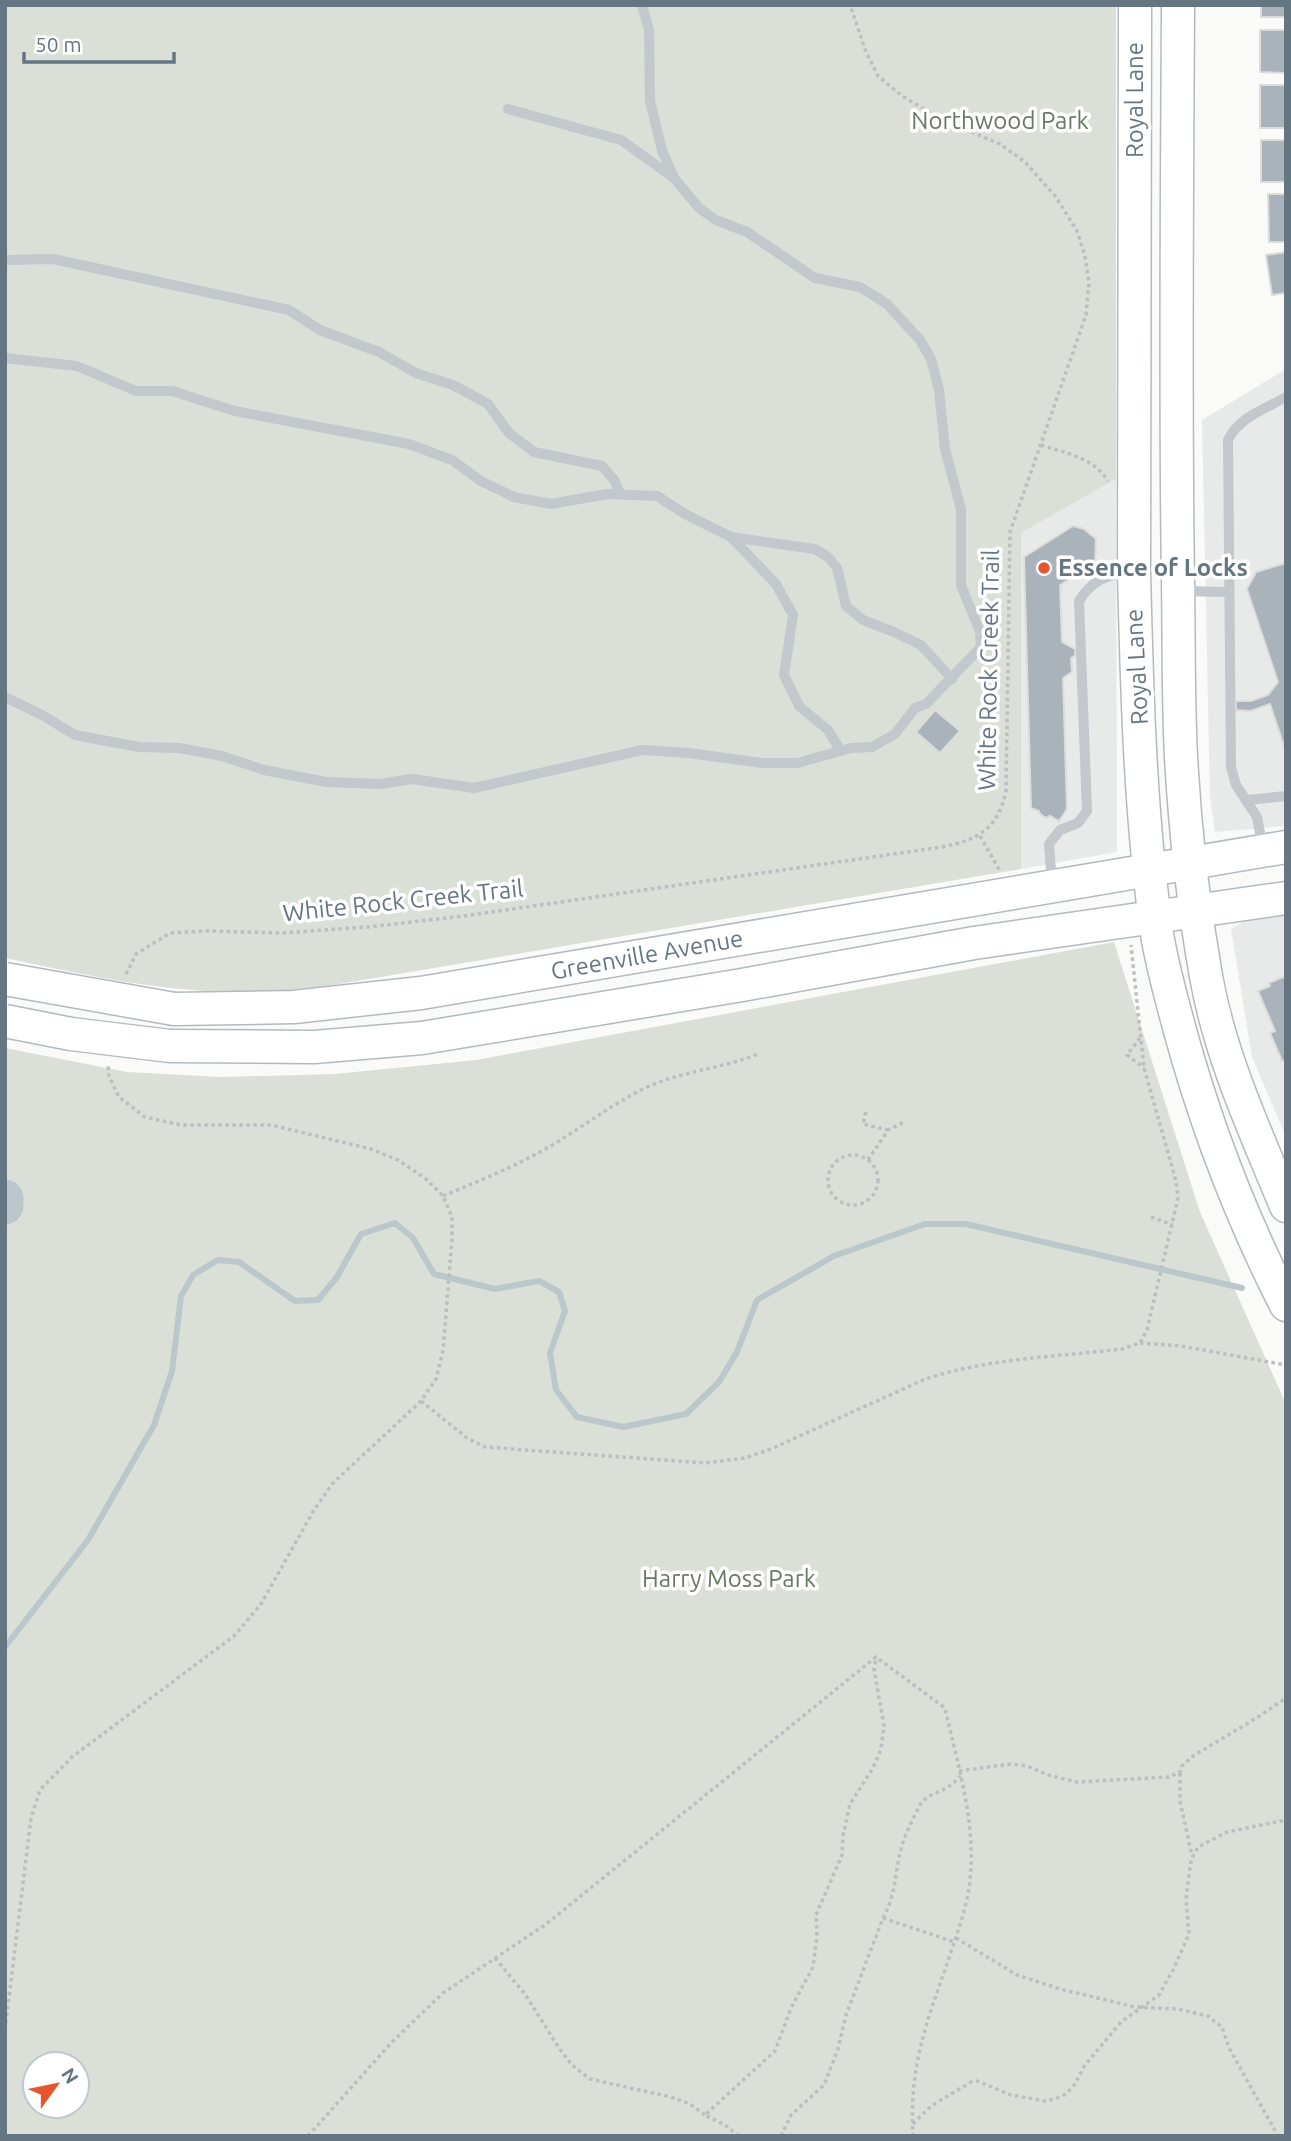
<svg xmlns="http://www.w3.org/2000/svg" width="1291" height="2141" font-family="Ubuntu,sans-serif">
  <rect width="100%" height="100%" fill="#fafaf8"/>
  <g fill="#e8e9e9">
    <path d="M1286,369V826L1215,832L1210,798L1202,420Z"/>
    <path d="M1116,479L1117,852L1021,869V533Z"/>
    <path d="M1286,910V1137L1252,1057L1231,929L1257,913Z"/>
  </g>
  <g fill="#dadfd7" fill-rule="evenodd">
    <path d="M5,5H1116V479L1021,533V869L315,988C288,990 261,993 234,992C156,991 81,974 5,958Z"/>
    <path d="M1114,942L1200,1212L1286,1404V2136H5V1048L127,1072L222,1077L335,1074L476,1060ZM35,2064H77V2106H35Z"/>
  </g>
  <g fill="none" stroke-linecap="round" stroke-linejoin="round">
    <path stroke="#bbc7cb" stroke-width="6" d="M5,1647L88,1540L154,1425L172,1371L181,1296L193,1275L218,1260L239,1262L295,1301L318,1300L337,1277L361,1234L395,1223L413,1238L434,1274L495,1289L539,1281L559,1292L565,1311L550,1353L556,1390L577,1417L623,1427L686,1414L719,1382L737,1352L757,1300L834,1256L925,1224H966L1242,1288"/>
    <path stroke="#bbc7cb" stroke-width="37" d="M5,1198V1206"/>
  </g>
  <g fill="#aab3b9" stroke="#dcdcda" stroke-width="2">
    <rect x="1261" y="5" width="25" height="12"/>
    <path d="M1260,30H1286V73L1260,72Z"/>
    <rect x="1260" y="85" width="26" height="43"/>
    <rect x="1261" y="140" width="25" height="42"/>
    <path d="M1268,194H1286V242H1269Z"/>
    <path d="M1286,252V293L1272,295L1266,255Z"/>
    <path d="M1073,526L1084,529L1096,539L1095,563L1060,585L1062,642L1075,649V656L1071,658L1072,672L1063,678L1067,809L1059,821L1050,816L1046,818L1040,814L1039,811L1031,808L1024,557Z"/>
    <path d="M1286,563V752L1270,704L1251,711L1236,710V701H1251L1268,695L1278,682L1247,589L1256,572Z"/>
    <path d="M935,710L960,731L940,753L916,732Z"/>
    <path d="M1283,977L1286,979V1060L1282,1061L1270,1033L1275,1031L1258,991L1270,986L1269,983Z"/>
  </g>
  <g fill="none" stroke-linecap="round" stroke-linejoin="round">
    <defs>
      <g id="secondary">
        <path d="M1135,5L1134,573C1137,693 1140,815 1157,934C1162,965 1171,997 1179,1027C1205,1123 1241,1217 1286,1305"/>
        <path d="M1178,5C1177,197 1175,388 1178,580C1179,639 1178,698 1181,757C1185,830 1193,903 1206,976C1220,1056 1255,1131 1286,1206"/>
        <path d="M174,1009L294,1007L421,993L1286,847"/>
        <path d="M170,1046L314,1047L422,1038L742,985L974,943L1286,898"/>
      </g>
    </defs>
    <use href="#secondary" stroke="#b3babf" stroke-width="35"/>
    <g stroke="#bbbfc2" stroke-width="3.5" stroke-dasharray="3.5 3.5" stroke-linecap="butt">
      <path d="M1041,445C1066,453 1094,458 1108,481"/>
      <path d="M980,836L1000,871"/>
      <path d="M126,974L136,954L170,933L207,931L283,933L368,927L464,916L942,847C978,840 998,829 1006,791L1010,532L1086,315L1089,283L1085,256L1077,231L1056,197L1025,162L1000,144L941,119L902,96L878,76L866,52L850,5"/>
      <path d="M1140,1038L1127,1055L1144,1068"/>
      <path d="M866,1112L863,1124L888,1130"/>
      <circle cx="853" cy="1180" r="25"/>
      <path d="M868,1160L888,1130L904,1122"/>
      <path d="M443,1196C481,1180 519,1165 554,1144C585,1125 613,1104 645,1088C681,1071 721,1069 758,1054"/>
      <path d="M1151,1217L1173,1225"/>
      <path d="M1140,1343L1181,1346L1286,1365"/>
      <path d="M421,1401L467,1438L485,1447L705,1463L745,1458L771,1449L923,1380C986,1358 1056,1357 1122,1349L1140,1343L1147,1330L1178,1198L1176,1181L1144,1068L1131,945"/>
      <path d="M959,1771L1011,1764L1027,1766L1048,1775L1077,1782L1169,1777L1181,1771L1182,1766L1193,1756L1255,1719L1286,1698"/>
      <path d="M1180,1773V1801L1192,1856"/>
      <path d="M883,1918L954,1942"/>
      <path d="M956,1938L1017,1975L1060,1989L1135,2007L1178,2009L1208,2016L1222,2027L1229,2048L1278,2136"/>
      <path d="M495,1958L525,1994L559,2048L572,2065L590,2079L671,2097L690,2104L705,2115"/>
      <path d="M5,2030L31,1818L40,1790L72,1757L234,1636L261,1604L314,1510L333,1483L421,1401L436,1379L443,1351L452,1239V1217L443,1196L425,1178L398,1160L371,1149L271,1125H181L145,1117L119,1097L109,1076L108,1064"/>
      <path d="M913,2124L931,2106L971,2082L977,2081L1011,2095L1046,2101L1061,2097L1067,2093L1075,2084L1085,2065L1121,2022L1159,1995L1173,1970L1189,1934L1186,1899L1191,1860L1198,1847L1227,1832L1286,1820"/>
      <path d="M308,2136L392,2042L443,1993L545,1925L876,1657L945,1708C958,1767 978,1827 969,1888C965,1914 955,1939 947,1964C925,2026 909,2069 913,2136"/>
      <path d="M739,2136L725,2125L705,2115L775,2051L791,2008L813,1967L817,1936L816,1915L842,1855L843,1836L850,1804L873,1768L881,1749L884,1726L874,1669L876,1659"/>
      <path d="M781,2136L791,2115L824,2085L838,2049L846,2015L883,1918C897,1891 894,1876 901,1849C905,1834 914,1817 921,1803C931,1791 947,1793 960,1776"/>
    </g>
    <g stroke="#c3c8cc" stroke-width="10">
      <path d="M508,109L621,140L674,178"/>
      <path d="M5,260L53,259L289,310L320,330L379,352L416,373L453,385L488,404L509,433L534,452L602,466L615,481L620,494"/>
      <path d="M5,358L77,366L136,391H172L235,411L409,444L452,460L481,481L514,497L551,504L607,494L657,496L685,514L731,537L776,584L793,615L784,675L799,706L828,730L841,751"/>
      <path d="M731,537L815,549L829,558L837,568L846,606L863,620L894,632L921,645L952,679"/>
      <path d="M1182,591L1228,592"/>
      <path d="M5,697L42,715L75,735L139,747L179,748L222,756L264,770L326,782L380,784L412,779L474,788L642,750L689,753L762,763H797L851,748L872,747L895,734L915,708L926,704L981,647L980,632L961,585V509L945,449L939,390L931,359L920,340L887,304L860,287L815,278L747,232L716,220L699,208L674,178L662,150L650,101L649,30L642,5"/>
      <path d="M1247,800L1286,796"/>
      <path d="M1263,849L1257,817L1236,785L1231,767L1228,440C1239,417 1265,409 1286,397"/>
      <path d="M1052,884L1049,844L1060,830L1078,823L1087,811L1079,601C1092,580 1107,574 1131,573"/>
    </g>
    <use href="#secondary" stroke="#fff" stroke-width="32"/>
    <defs>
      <g id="secondary-bridge">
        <path d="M5,979L174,1009"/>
        <path d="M5,1021L71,1034L170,1046"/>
      </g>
    </defs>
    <use href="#secondary-bridge" stroke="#b3babf" stroke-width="35" stroke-linecap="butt"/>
    <use href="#secondary-bridge" stroke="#fff" stroke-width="32"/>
  </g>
  <circle fill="#e4572e" stroke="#fff" stroke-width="2.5" cx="1044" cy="568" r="7"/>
  <g text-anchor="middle" stroke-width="7" stroke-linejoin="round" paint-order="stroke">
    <g font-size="24" fill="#657683" stroke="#fff">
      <text transform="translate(1135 100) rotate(-90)" y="8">Royal Lane</text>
      <text transform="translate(1137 667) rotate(-93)" y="8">Royal Lane</text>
      <text transform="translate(989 670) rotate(-89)" y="8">White Rock Creek Trail</text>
      <text transform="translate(403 901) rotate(-6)" y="8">White Rock Creek Trail</text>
      <text transform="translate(647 955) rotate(-10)" y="8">Greenville Avenue</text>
    </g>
    <g font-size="24" fill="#687a64" stroke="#fff">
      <text x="1000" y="129">Northwood Park</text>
      <text x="729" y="1587">Harry Moss Park</text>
    </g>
    <g font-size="24" font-weight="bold" fill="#657683" stroke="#fff" text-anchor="start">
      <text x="1058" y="576">Essence of Locks</text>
    </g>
  </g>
  <rect width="1291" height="2141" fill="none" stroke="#657683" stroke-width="14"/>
  <g transform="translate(56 2085) rotate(57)"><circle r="33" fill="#ffffff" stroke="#c1c8cd" stroke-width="2"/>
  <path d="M0-5L12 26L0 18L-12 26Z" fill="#e4572e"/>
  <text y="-10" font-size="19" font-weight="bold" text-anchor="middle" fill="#657683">N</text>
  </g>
  <path d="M24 52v10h150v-10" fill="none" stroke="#657683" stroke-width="3.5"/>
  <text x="35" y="52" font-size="21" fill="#657683" stroke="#ffffff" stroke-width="5" paint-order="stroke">50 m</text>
</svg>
